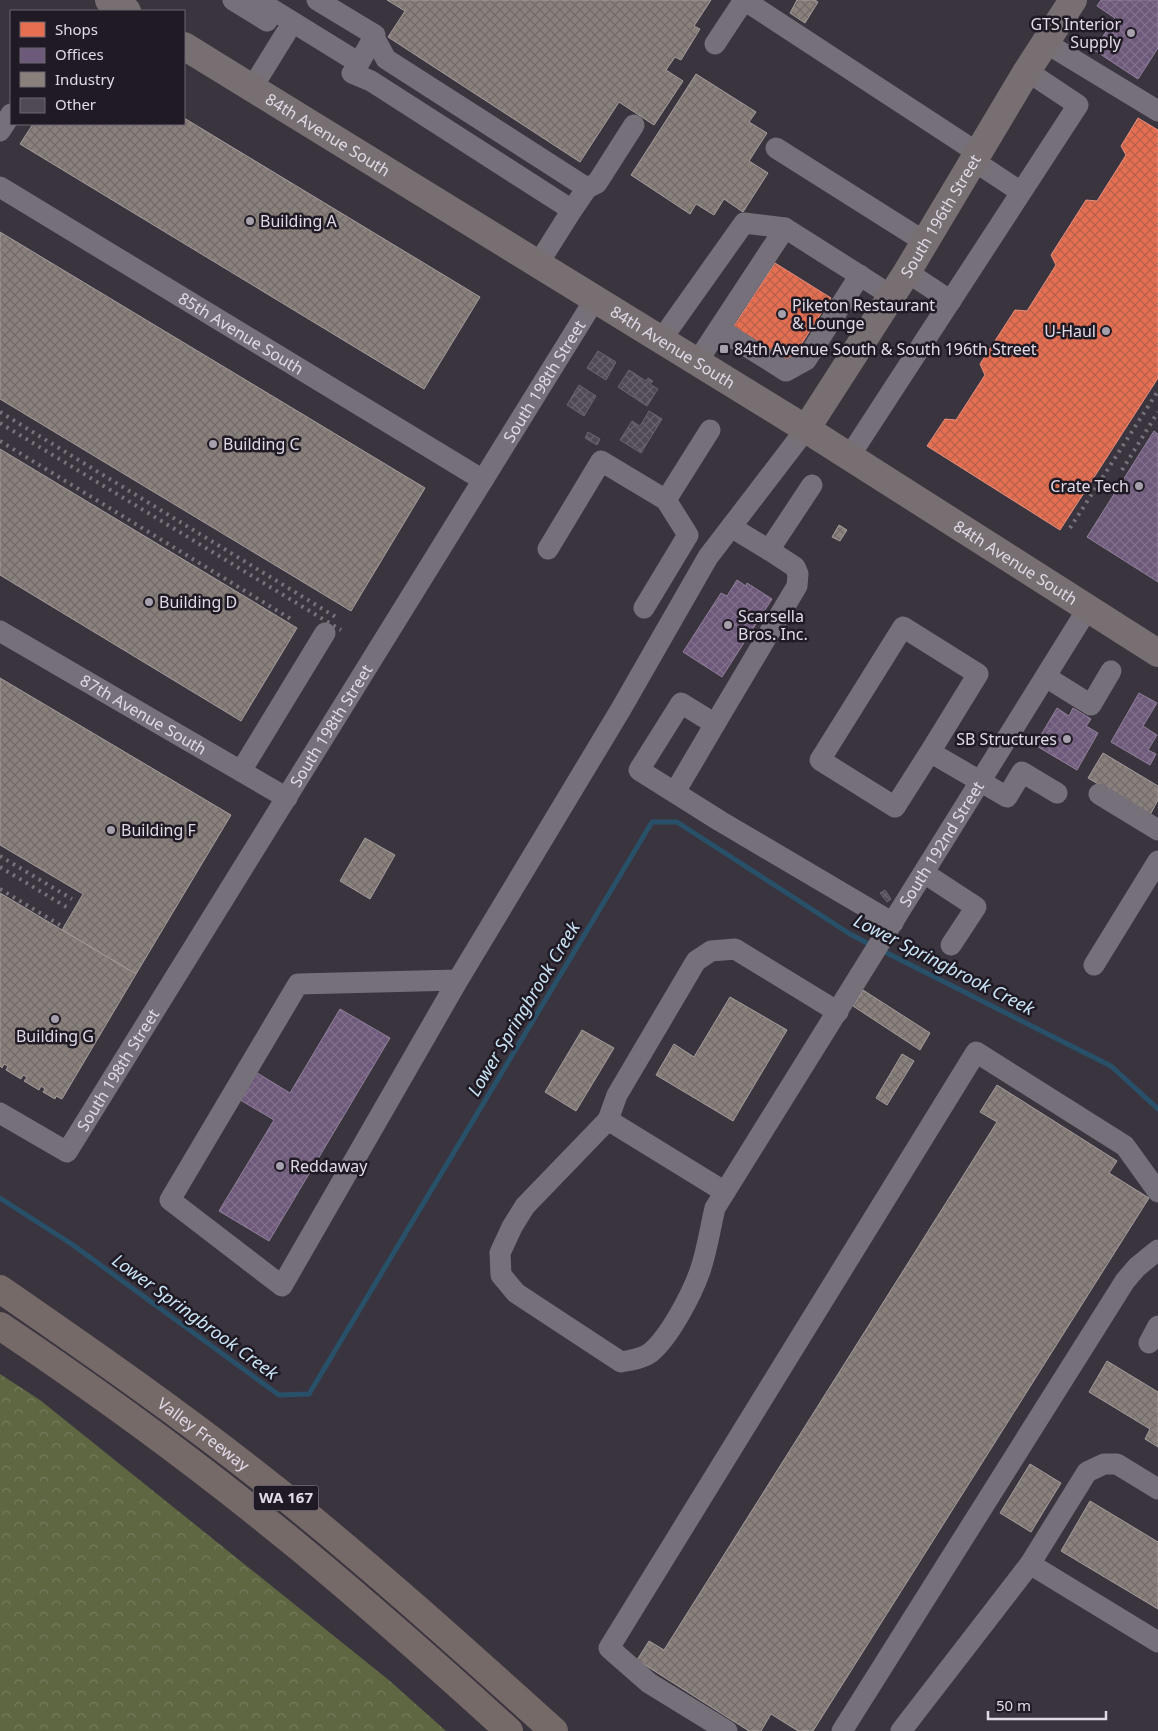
<svg xmlns="http://www.w3.org/2000/svg" width="1158" height="1731" font-family="'Noto Sans',sans-serif">
  <defs>
    <pattern id="forest-crowns" width="20" height="18" patternUnits="userSpaceOnUse" patternTransform="scale(1.25)"><rect width="20" height="18" fill="#5e6642"/><path d="M2 6a3 3 0 1 1 6 0M12 15a3 3 0 1 1 6 0" fill="none" stroke="#757b5d"/></pattern>
    <pattern id="shops-cross-hatch" width="8" height="8" patternUnits="userSpaceOnUse" patternTransform="scale(1.25)"><rect width="8" height="8" fill="#e76f51"/><path d="M0 0l8 8M0 8l8-8" fill="none" stroke="#b6614d"/></pattern>
    <pattern id="offices-cross-hatch" width="8" height="8" patternUnits="userSpaceOnUse" patternTransform="scale(1.25)"><rect width="8" height="8" fill="#6d597a"/><path d="M0 0l8 8M0 8l8-8" fill="none" stroke="#82708d"/></pattern>
    <pattern id="industry-cross-hatch" width="8" height="8" patternUnits="userSpaceOnUse" patternTransform="scale(1.25)"><rect width="8" height="8" fill="#8a817c"/><path d="M0 0l8 8M0 8l8-8" fill="none" stroke="#716b69"/></pattern>
    <pattern id="building-cross-hatch" width="8" height="8" patternUnits="userSpaceOnUse" patternTransform="scale(1.25)"><rect width="8" height="8" fill="#4f4a54"/><path d="M0 0l8 8M0 8l8-8" fill="none" stroke="#68646d"/></pattern>
  </defs>
  <rect width="100%" height="100%" fill="#3a343f"/>
  <path fill="url(#forest-crowns)" d="M0,1374L40,1400L390,1681L446,1731H0Z"/>
  <g fill="url(#shops-cross-hatch)" stroke="#e58f7e">
    <path d="M1138,118L1158,130V378L1060,530L927,446L945,419L956,420L985,375L980,364L1015,310L1027,311L1056,265L1051,255L1086,200L1097,201L1126,155L1121,146Z"/>
    <path d="M775,263L831,298L788,365L732,329Z"/>
  </g>
  <g fill="url(#offices-cross-hatch)" stroke="#90809b">
    <path d="M1101,0H1158V48L1138,79L1094,50L1115,18L1097,6Z"/>
    <path d="M1154,431L1158,434V582L1087,537Z"/>
    <path d="M737,580L746,586L747,583L772,599L722,677L683,652L721,593L727,596Z"/>
    <path d="M1139,693L1157,703L1143,726L1157,735L1148,750L1156,754L1150,765L1111,742Z"/>
    <path d="M1057,708L1069,716L1073,708L1091,719L1086,726L1098,733L1077,770L1035,745Z"/>
    <path d="M340,1009L390,1038L269,1241L219,1211L274,1120L237,1098L254,1071L290,1093Z"/>
  </g>
  <g fill="url(#industry-cross-hatch)" stroke="#a49c9c">
    <path d="M387,0H711L694,26L700,29L681,60L675,57L666,70L683,81L654,125L619,102L580,162L388,37L405,11Z"/>
    <path d="M797,0H815L818,2L805,23L790,13Z"/>
    <path d="M696,74L756,112L749,122L767,133L749,161L768,173L743,212L724,199L714,215L696,204L690,214L631,175Z"/>
    <path d="M184,118L480,297L424,389L20,144L33,124H184Z"/>
    <path d="M0,232L425,488L351,611L0,399Z"/>
    <path d="M0,449L297,628L241,721L0,575Z"/>
    <path d="M839,525L847,530L840,541L832,537Z"/>
    <path d="M0,678L231,815L136,974L62,930L83,894L0,845Z"/>
    <path d="M1103,753L1158,786V800L1150,815L1088,778Z"/>
    <path d="M365,838L395,855L370,899L340,881Z"/>
    <path d="M0,893L136,974L62,1099L56,1096L55,1099L43,1092L45,1089L41,1086L39,1090L24,1081L27,1077L23,1075L21,1079L6,1070L8,1066L4,1064L2,1068L0,1066Z"/>
    <path d="M863,990L930,1033L920,1050L853,1006Z"/>
    <path d="M730,997L787,1030L733,1121L656,1075L674,1044L694,1057Z"/>
    <path d="M582,1030L614,1048L576,1111L545,1092Z"/>
    <path d="M902,1054L914,1061L887,1105L876,1098Z"/>
    <path d="M997,1085L1117,1161L1109,1173L1149,1198L813,1731H798L771,1714L761,1731H749L637,1660L649,1641L664,1650L997,1122L980,1112Z"/>
    <path d="M1107,1361L1158,1392V1447L1145,1439L1150,1429L1089,1392Z"/>
    <path d="M1030,1464L1061,1483L1031,1532L1000,1513Z"/>
    <path d="M1090,1501L1158,1542V1609L1061,1551Z"/>
  </g>
  <g fill="none" stroke-linecap="round" stroke-linejoin="round">
    <g stroke="#295069" stroke-width="5">
      <path d="M881,950L1111,1066L1158,1109"/>
      <path d="M0,1198L73,1245L279,1395L309,1394L652,822H677L850,934L871,945"/>
    </g>
  </g>
  <g fill="url(#building-cross-hatch)" stroke="#69646e">
    <path d="M598,351L616,362L606,380L587,368Z"/>
    <path d="M629,370L646,381L648,378L653,381L650,384L658,389L647,406L618,387Z"/>
    <path d="M579,385L596,396L584,416L567,405Z"/>
    <path d="M649,411L662,419L641,453L620,440L632,421L640,426Z"/>
    <path d="M588,432L600,439L597,445L585,438Z"/>
    <path d="M885,890L891,899L887,902L880,893Z"/>
  </g>
  <g fill="none" stroke-linecap="round" stroke-linejoin="round">
    <g stroke="#76707a" stroke-width="21">
      <path d="M233,0L267,21"/>
      <path d="M257,0L359,63L375,35L317,0"/>
      <path d="M744,0L978,153"/>
      <path d="M1046,43L1158,111"/>
      <path d="M715,44L744,0"/>
      <path d="M352,73L371,81L572,210L587,188L386,59L374,37"/>
      <path d="M252,88L286,33"/>
      <path d="M0,131L11,114"/>
      <path d="M776,148L925,242"/>
      <path d="M974,161L1021,192"/>
      <path id="s1" d="M0,187L483,480"/>
      <path d="M587,188L597,183L634,125"/>
      <path d="M538,264L572,210"/>
      <path d="M907,272L951,301"/>
      <path d="M719,329L786,371L806,360L860,275"/>
      <path d="M661,340L744,223L785,228L892,296"/>
      <path d="M697,362L785,228"/>
      <path d="M849,457L1078,105L1027,71"/>
      <path d="M731,527L769,550"/>
      <path d="M548,549L601,461L666,500L710,430"/>
      <path d="M644,608L688,535L666,500"/>
      <path id="s2" d="M0,631L287,798"/>
      <path d="M1046,677L1091,705L1111,671"/>
      <path d="M715,724L797,586L798,574L795,567L769,550L812,485"/>
      <path d="M930,752L978,674L903,627L820,760L895,807L930,752L1007,797L1022,772L1057,793"/>
      <path d="M241,771L325,633"/>
      <path d="M675,792L715,724L681,703L639,770L720,821L893,923"/>
      <path d="M1099,794L1158,830"/>
      <path d="M924,873L976,907L951,945"/>
      <path d="M1094,965L1158,861"/>
      <path d="M458,980L282,1286L170,1200L298,984L458,980L621,709L708,557L806,429"/>
      <path id="s3" d="M0,1113L67,1152L595,299"/>
      <path id="s4" d="M608,1120L525,1206L512,1227L500,1253L501,1275L516,1293L621,1362C631,1360 642,1359 650,1353C669,1338 692,1294 700,1271C707,1251 710,1229 715,1208L1088,608"/>
      <path d="M725,1192L608,1120L617,1095L696,961L711,951L735,949L838,1012"/>
      <path d="M1149,1343L1158,1326"/>
      <path d="M1158,1489L1117,1464H1104L1087,1472L1030,1564L1158,1642"/>
      <path d="M727,1731L649,1683L609,1648L976,1052L1125,1146L1158,1192"/>
      <path d="M842,1731L1125,1281L1137,1267L1158,1250"/>
      <path d="M901,1731L1030,1564"/>
    </g>
    <g stroke="#776f71" stroke-width="28">
      <path d="M109,0L127,11"/>
      <path id="s5" d="M184,46L806,429L1158,653"/>
      <path id="s6" d="M806,429L907,272L1027,71L1073,0"/>
    </g>
    <g stroke="#766a69" stroke-width="28">
      <path id="s7" d="M0,1289C93,1353 186,1418 275,1489C371,1566 463,1649 554,1731"/>
      <path d="M0,1326C103,1395 205,1470 301,1549C372,1608 441,1669 509,1731"/>
    </g>
    <g stroke="#76727a" stroke-width="4" stroke-dasharray="2.5 5" stroke-linecap="butt">
      <path d="M0,412L339,619"/>
      <path d="M0,423L341,630"/>
      <path d="M0,441L294,621"/>
      <path d="M1122,470L1158,412"/>
      <path d="M1070,528L1158,391"/>
      <path d="M0,856L72,899"/>
      <path d="M0,867L68,908"/>
      <path d="M0,889L60,925"/>
    </g>
  </g>
  <g fill="#a6a0ac" stroke="#1f1a23" stroke-width="2">
    <circle cx="1131" cy="33" r="5"/>
    <circle cx="250" cy="221" r="5"/>
    <circle cx="782" cy="314" r="5"/>
    <circle cx="1106" cy="331" r="5"/>
    <rect x="719" y="344" width="10" height="10" rx="2.5"/>
    <circle cx="213" cy="444" r="5"/>
    <circle cx="1139" cy="486" r="5"/>
    <circle cx="149" cy="602" r="5"/>
    <circle cx="728" cy="625" r="5"/>
    <circle cx="1067" cy="739" r="5"/>
    <circle cx="111" cy="830" r="5"/>
    <circle cx="55" cy="1019" r="5"/>
    <circle cx="280" cy="1166" r="5"/>
  </g>
  <g text-anchor="middle" stroke-width="5" stroke-linejoin="round" paint-order="stroke">
    <rect fill="#1f1a23" stroke="#a6a0ac" stroke-width="1" x="253.5" y="1485.5" width="65" height="25" rx="4"/>
    <g font-size="15" font-weight="bold" fill="#e0dae7">
      <text x="286" y="1503">WA 167</text>
    </g>
    <g font-size="16" fill="#e0dae7" stroke="#1f1a23" text-anchor="start">
      <text x="1121" y="30" text-anchor="end">GTS Interior<tspan x="1121" dy="18">Supply</tspan></text>
      <text x="260" y="227">Building A</text>
      <text x="792" y="311">Piketon Restaurant<tspan x="792" dy="18">&amp; Lounge</tspan></text>
      <text x="1096" y="337" text-anchor="end">U-Haul</text>
      <text x="734" y="355">84th Avenue South &amp; South 196th Street</text>
      <text x="223" y="450">Building C</text>
      <text x="1129" y="492" text-anchor="end">Crate Tech</text>
      <text x="159" y="608">Building D</text>
      <text x="738" y="622">Scarsella<tspan x="738" dy="18">Bros. Inc.</tspan></text>
      <text x="1057" y="745" text-anchor="end">SB Structures</text>
      <text x="121" y="836">Building F</text>
      <text x="55" y="1042" text-anchor="middle">Building G</text>
      <text x="290" y="1172">Reddaway</text>
    </g>
    <g font-size="16" fill="#e0dae7" stroke="#1f1a23">
      <text dy="6" stroke="none"><textPath href="#s5" startOffset="169">84th Avenue South</textPath></text>
      <text dy="6" stroke="none"><textPath href="#s6" startOffset="252">South 196th Street</textPath></text>
      <text dy="6" stroke="none"><textPath href="#s1" startOffset="282">85th Avenue South</textPath></text>
      <text dy="6" stroke="none"><textPath href="#s5" startOffset="574">84th Avenue South</textPath></text>
      <text dy="6" stroke="none"><textPath href="#s3" startOffset="984">South 198th Street</textPath></text>
      <text dy="6" stroke="none"><textPath href="#s5" startOffset="979">84th Avenue South</textPath></text>
      <text dy="6" stroke="none"><textPath href="#s2" startOffset="166">87th Avenue South</textPath></text>
      <text dy="6" stroke="none"><textPath href="#s3" startOffset="579">South 198th Street</textPath></text>
      <text dy="6" stroke="none"><textPath href="#s4" startOffset="965">South 192nd Street</textPath></text>
      <text dy="6" stroke="none"><textPath href="#s3" startOffset="174">South 198th Street</textPath></text>
      <text dy="6" stroke="none"><textPath href="#s7" startOffset="250">Valley Freeway</textPath></text>
    </g>
    <g font-size="18" font-style="italic" fill="#c9e4f6" stroke="#1f1a23">
      <text transform="translate(944 965) rotate(27)" y="6">Lower Springbrook Creek</text>
      <text transform="translate(524 1009) rotate(-59)" y="6">Lower Springbrook Creek</text>
      <text transform="translate(195 1317) rotate(36)" y="6">Lower Springbrook Creek</text>
    </g>
  </g>
  <rect x="10" y="10" width="175" height="115" fill="#1f1a23" stroke="#6c6771"/>
  <rect x="20" y="22" width="25" height="15" fill="#e76f51" stroke="#6c6771"/>
  <text x="55" y="35" font-size="15" fill="#e0dae7">Shops</text>
  <rect x="20" y="48" width="25" height="15" fill="#6d597a" stroke="#6c6771"/>
  <text x="55" y="60" font-size="15" fill="#e0dae7">Offices</text>
  <rect x="20" y="72" width="25" height="15" fill="#8a817c" stroke="#6c6771"/>
  <text x="55" y="85" font-size="15" fill="#e0dae7">Industry</text>
  <rect x="20" y="98" width="25" height="15" fill="#4f4a54" stroke="#6c6771"/>
  <text x="55" y="110" font-size="15" fill="#e0dae7">Other</text>
  <path d="M988 1711v8h118v-8" fill="none" stroke="#e0dae7" stroke-width="2.5"/>
  <text x="996" y="1711" font-size="15" fill="#e0dae7" stroke="#1f1a23" stroke-width="4" paint-order="stroke">50 m</text>
</svg>
